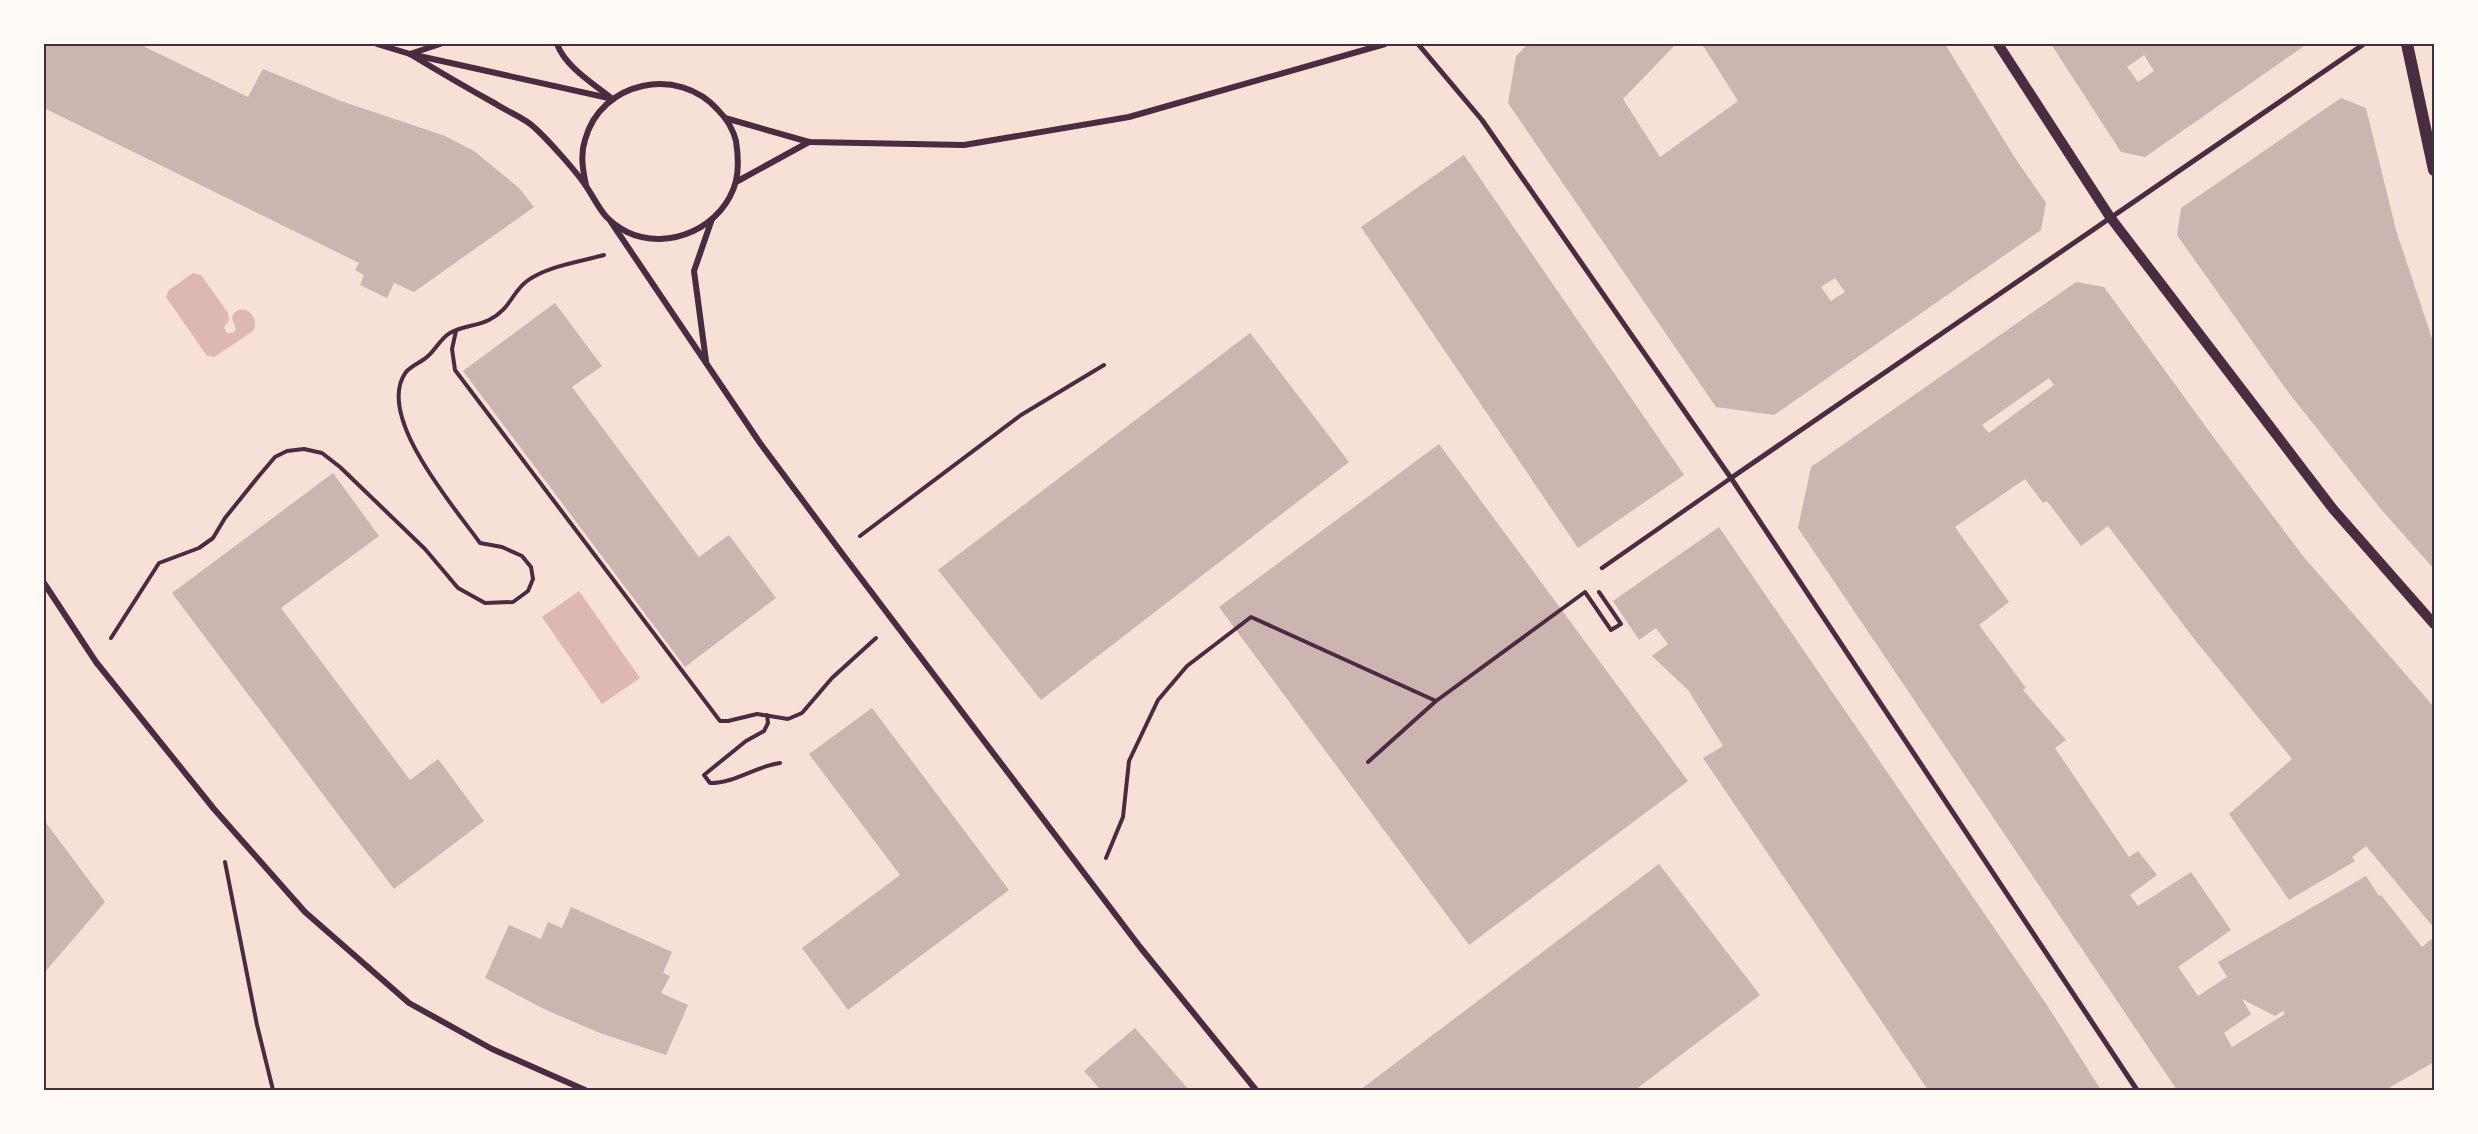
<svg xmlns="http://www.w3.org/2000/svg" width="2478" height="1134" font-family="Poppins,sans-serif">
  <rect width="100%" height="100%" fill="#f7e1d7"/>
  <g fill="#dcb8b0">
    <path d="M193,273L201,275L228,313L229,320L224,327L227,333H233L236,329L232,318C238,300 262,314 253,331L214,357L207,356L166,297L169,290Z"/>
    <path d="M579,591L640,678L602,704L542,617Z"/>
  </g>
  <g fill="#ccb4b1" fill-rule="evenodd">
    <path d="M44,44H139L248,97L263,69L341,101L445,136L474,151L519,188L534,207L414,292L394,283L387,298L360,285L364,275L355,270L359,263L44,108Z"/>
    <path d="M1528,44H1676L1623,99L1660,157L1738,101L1702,44H1945L2015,158L2046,203L2041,230L1774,415L1716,407L1508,103L1516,56ZM1835,278L1845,292L1831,301L1821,287Z"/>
    <path d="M2051,44H2307L2145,157L2121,152ZM2144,55L2154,71L2138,82L2127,67Z"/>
    <path d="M2341,98L2366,108L2396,230L2434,344V569L2380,508L2288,392L2177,235L2181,208Z"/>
    <path d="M1464,155L1684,475L1578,548L1361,227Z"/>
    <path d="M2076,282L2104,287L2217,442L2303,556L2434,707V928L2366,846L2352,857L2355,861L2289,900L2229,814L2292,759L2195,640L2108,526L2081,546L2047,501L2043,503L2025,479L1955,527L2009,602L1979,625L2026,688L2023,690L2066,740L2055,748L2129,857L2138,851L2157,875L2130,895L2138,906L2191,872L2231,930L2178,967L2198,996L2227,977L2218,962L2366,876L2379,896L2381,895L2422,947L2434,937V1062L2385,1090H2177L1798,528L1811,467ZM2049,378L2054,385L1989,433L1982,425ZM2242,999L2275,1016L2283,1011L2285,1014L2232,1047L2224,1033L2251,1014Z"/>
    <path d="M555,303L602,366L572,387L699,557L729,535L776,598L685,667L463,371Z"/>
    <path d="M1250,333L1349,462L1041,700L938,570Z"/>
    <path d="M1439,444L1688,781L1469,945L1219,607Z"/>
    <path d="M333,473L379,536L281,608L410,780L438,759L484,821L394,889L172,593Z"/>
    <path d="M1719,527L2047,1005L2101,1090H1928L1861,991L1703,758L1723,746L1688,690L1652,656L1668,644L1656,628L1639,640L1613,601Z"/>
    <path d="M872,708L1009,890L848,1010L802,948L900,875L809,754Z"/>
    <path d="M44,820L105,902L44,973Z"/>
    <path d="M1659,864L1760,995L1635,1090H1360Z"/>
    <path d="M571,907L672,952L663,973L670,976L661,993L688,1005L666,1055L600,1033L546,1010L485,978L509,925L541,939L548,922L562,928Z"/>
    <path d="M1135,1028L1189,1090H1097L1099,1088L1084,1071Z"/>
  </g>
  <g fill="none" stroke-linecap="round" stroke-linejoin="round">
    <g stroke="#4a2c40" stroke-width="4">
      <path d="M456,331L452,349L455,370L720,721H728L757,714L788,719L802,713L832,678L876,638"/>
      <path d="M860,536L1021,415L1104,365"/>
      <path d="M111,638L159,563L199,548L213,538L225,518L258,477L275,457L287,451L304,449L322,453L340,467L425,549L458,588L485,603L513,602L528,591L533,579L531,567L522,556L502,547L480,543C455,508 374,415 406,372C412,365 422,362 428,356C436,349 441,338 450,333C462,326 477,326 489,320C511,309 511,293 527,281C547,266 579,262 604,255"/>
      <path d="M767,715L768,723L764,731L746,741L704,775L710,783C736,783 756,766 780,763"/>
      <path d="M1368,762L1436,701L1585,592L1611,630L1621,624L1599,592"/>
      <path d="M1106,858L1123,817L1129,761L1158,700L1187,666L1251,617L1436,701"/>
      <path d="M225,862L257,1025L273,1090"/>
    </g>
    <path stroke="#4a2c40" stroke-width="4.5" d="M1602,568L1731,478"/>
    <g stroke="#4a2c40" stroke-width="5">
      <path d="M1418,44L1482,120L1731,478L2137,1090"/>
      <path d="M1731,478L2364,44"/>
    </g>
    <g stroke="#4a2c40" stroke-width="6">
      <path d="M377,44L410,54L613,99"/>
      <path d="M557,44C565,66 592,83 610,97"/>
      <path d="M410,54C438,71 467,88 496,104C508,112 525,118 535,128C548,140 576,171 586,186C600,207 602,219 627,232C669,252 724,227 736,181C739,168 738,154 736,141C733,129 726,118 718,110C678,65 601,81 585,140C580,155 583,171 586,185"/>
      <path d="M410,54L440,44"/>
      <path d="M725,118L809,142L964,145L1129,117L1385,44"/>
      <path d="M736,182L809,142"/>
      <path d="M611,222L760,443L841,552L1140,947L1256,1090"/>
      <path d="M706,361L694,271L712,219"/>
      <path d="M44,583L96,662L214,809L305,912L409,1003L492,1049L585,1090"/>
    </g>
    <path stroke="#4a2c40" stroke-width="10" d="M1998,44L2110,217L2333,509L2434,624"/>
    <path stroke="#4a2c40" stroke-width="12" d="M2407,44L2434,170"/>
  </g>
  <rect width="2478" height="1134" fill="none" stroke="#fffaf5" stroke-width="90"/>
  <rect x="45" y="45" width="2388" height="1044" fill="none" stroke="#4a2c40" stroke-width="2"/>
</svg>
